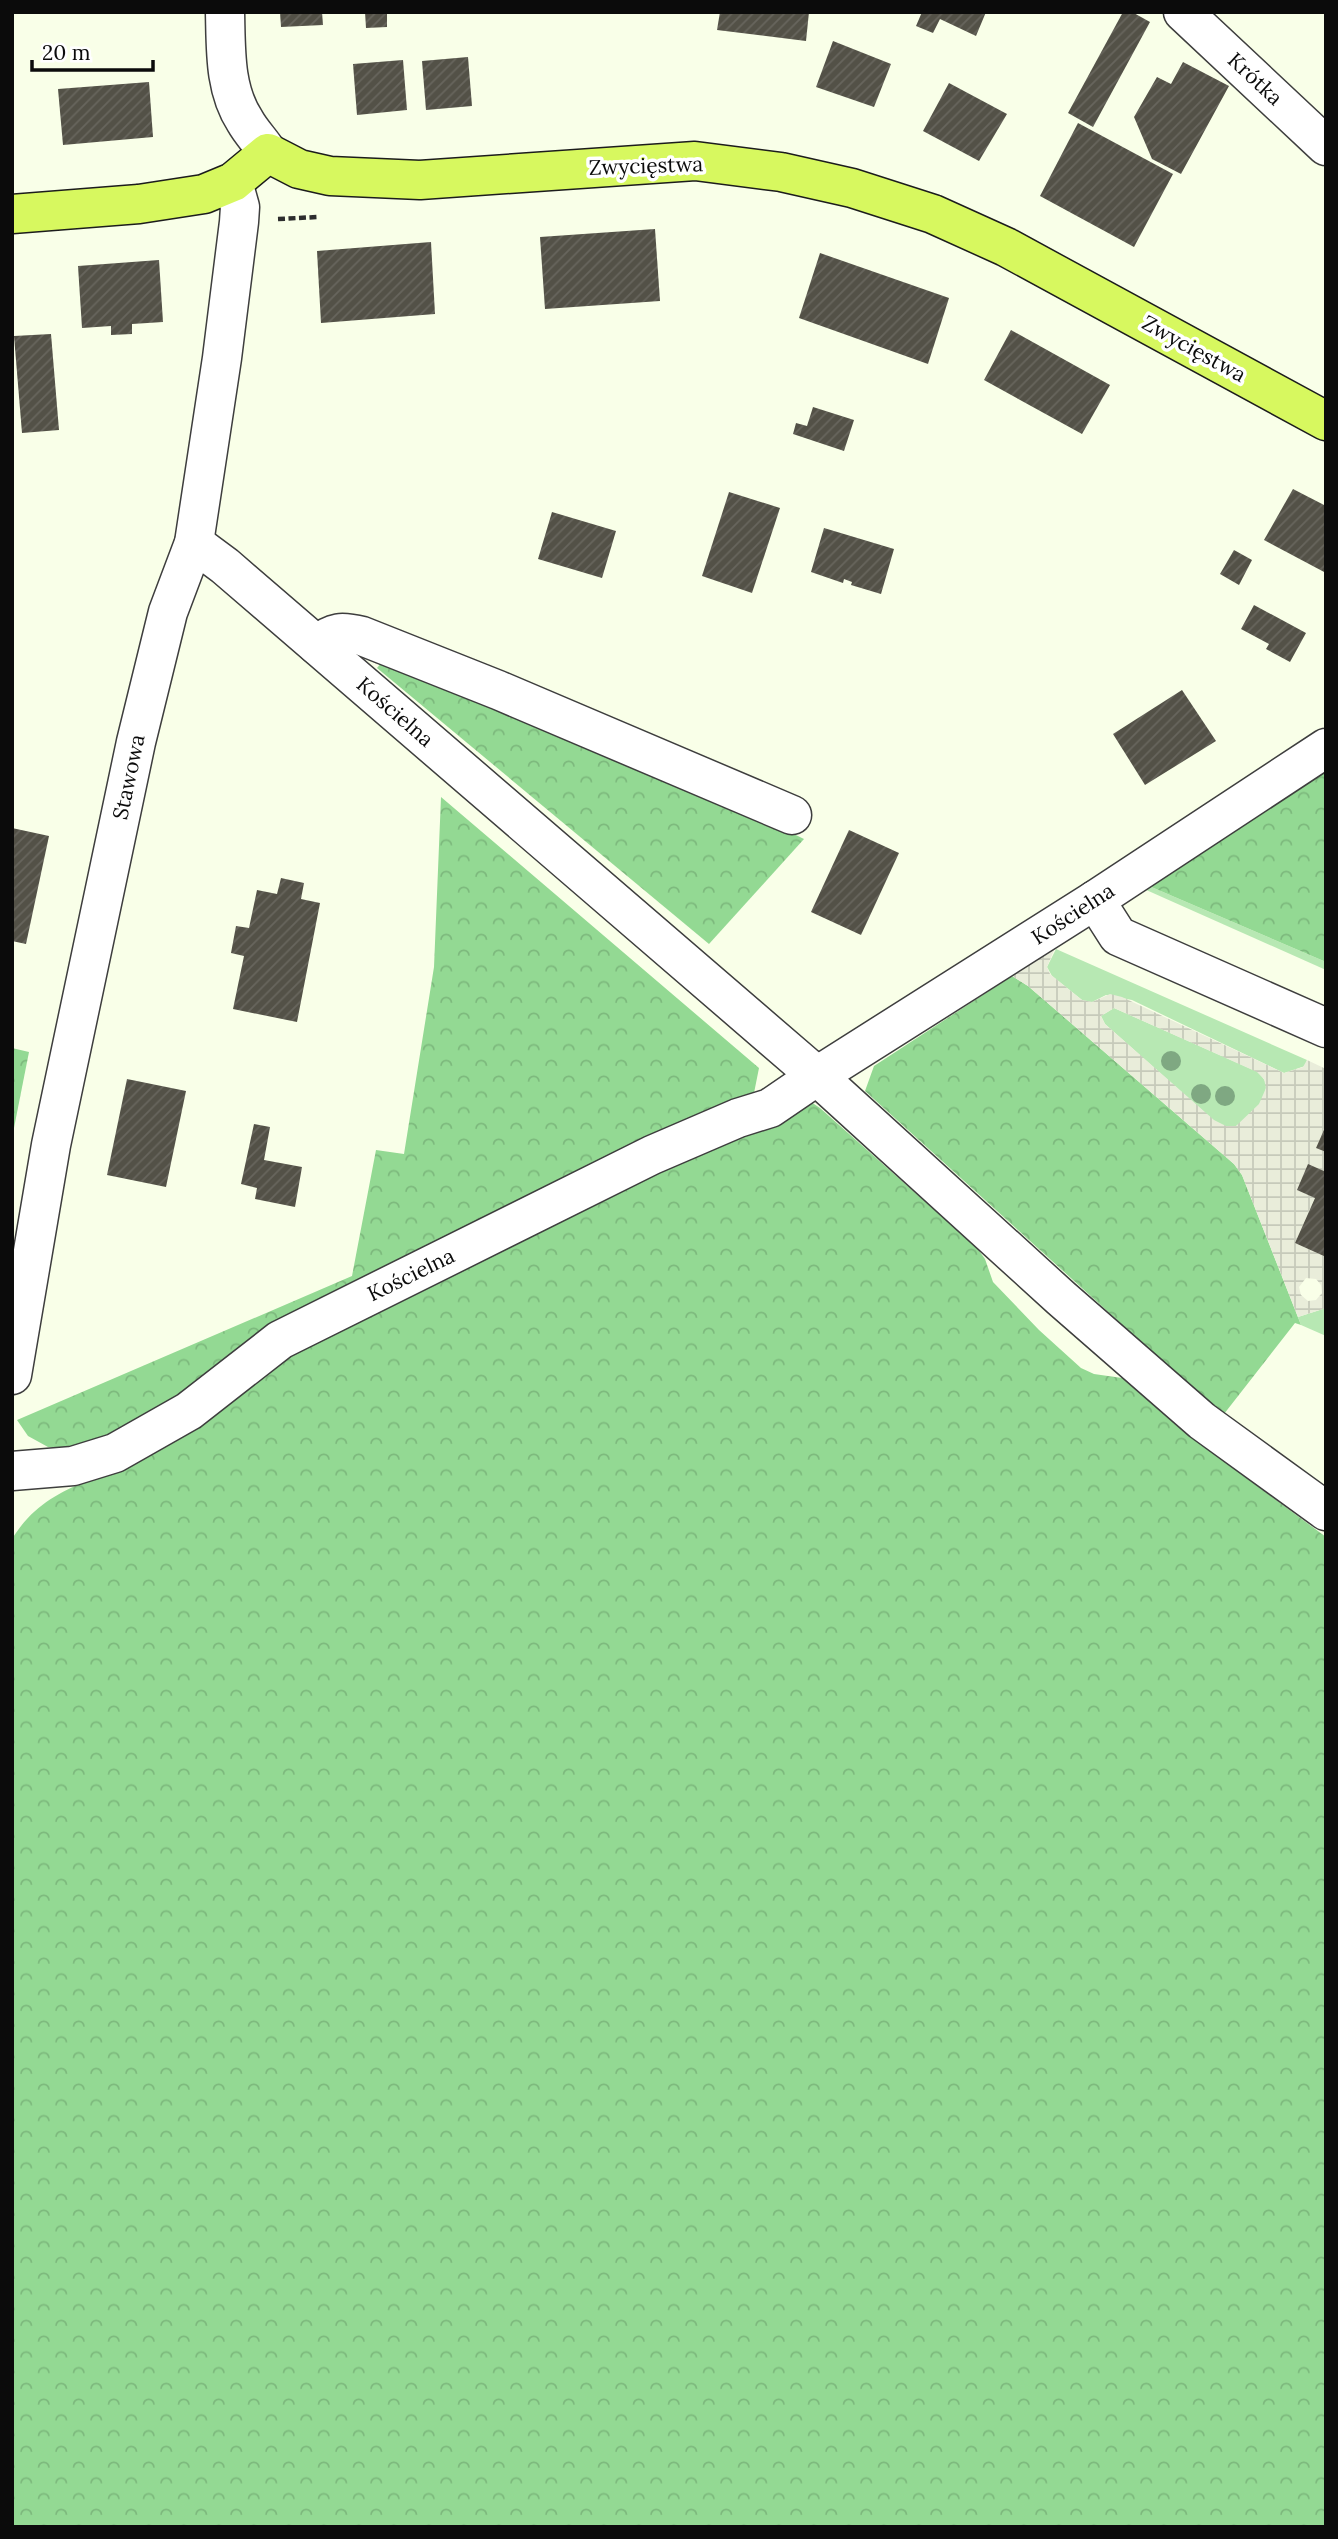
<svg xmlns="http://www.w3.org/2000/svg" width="1338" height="2539" font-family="Lora,serif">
  <defs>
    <pattern id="forest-crowns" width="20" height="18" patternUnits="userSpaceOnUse" patternTransform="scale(1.75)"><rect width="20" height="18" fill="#93d993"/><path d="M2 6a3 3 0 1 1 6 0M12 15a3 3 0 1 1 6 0" fill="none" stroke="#7db97d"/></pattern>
    <pattern id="plaza-grid" width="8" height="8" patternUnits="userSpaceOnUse" patternTransform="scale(1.75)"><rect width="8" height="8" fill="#e9edda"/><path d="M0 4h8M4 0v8" fill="none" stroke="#c6caba"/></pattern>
    <pattern id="building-hatch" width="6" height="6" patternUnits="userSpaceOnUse" patternTransform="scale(1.75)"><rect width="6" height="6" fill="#535147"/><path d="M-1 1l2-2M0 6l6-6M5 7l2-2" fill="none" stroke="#67655d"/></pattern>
  </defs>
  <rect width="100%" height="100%" fill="#f9ffe8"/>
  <g fill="#b7e8b3">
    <path d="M1149,886L1326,962V970L1144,889Z"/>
    <path d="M1056,949L1307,1060L1305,1066L1284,1073L1132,1000L1106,995L1092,1002L1082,1000L1052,976L1047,967Z"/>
    <path d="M1114,1008L1258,1072C1262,1077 1266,1080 1266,1086C1266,1100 1248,1122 1236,1126C1228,1128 1221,1125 1214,1121L1105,1024L1101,1016Z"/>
    <path d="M1326,1308V1336L1301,1325L1298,1317Z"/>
  </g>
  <g fill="url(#forest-crowns)">
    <path d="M385,658L706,791L804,839L709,944L377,668Z"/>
    <path d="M1326,771V962L1149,886Z"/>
    <path d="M441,797L759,1068L754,1093L210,1378L104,1440L68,1449L48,1447L28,1436L17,1420L352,1276L376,1150L404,1154L434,967Z"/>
    <path d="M1012,976L1028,986L1234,1164L1242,1175L1301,1325L1295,1323L1224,1414L1204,1399L865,1091L874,1066Z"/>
    <path d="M12,1048L29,1052L12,1138Z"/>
    <path d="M811,1102L820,1108L977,1248L985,1259L993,1282L1039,1330L1081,1368L1094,1374L1122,1378L1183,1431L1326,1537V2527H12V1539C31,1508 55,1494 87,1481L316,1335Z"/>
  </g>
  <path fill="url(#plaza-grid)" fill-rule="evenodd" d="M1055,948L1047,967L1050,974L1082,1000L1092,1002L1110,994L1122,997L1284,1073L1303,1067L1307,1060L1326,1069V1124L1316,1148L1326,1152V1172L1295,1243L1326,1257V1308L1298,1317L1242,1175L1234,1164L1028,986L1012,976ZM1114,1008L1257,1072L1264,1079L1266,1088L1259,1104L1236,1126H1226L1214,1120L1105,1024L1101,1016ZM1306,1278L1316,1279L1321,1285L1322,1293L1316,1300L1308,1301L1301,1295L1299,1287Z"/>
  <g fill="url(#building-hatch)">
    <path d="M280,12H322L323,25L281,27Z"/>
    <path d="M365,12H387V27L366,28Z"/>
    <path d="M720,12H809L806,41L717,30Z"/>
    <path d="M922,12H986L976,36L940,19L933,33L916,26Z"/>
    <path d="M1123,12H1132L1150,22L1093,127L1068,113Z"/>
    <path d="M833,41L891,64L874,107L816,87Z"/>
    <path d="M468,57L472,106L426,110L422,61Z"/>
    <path d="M403,60L407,110L357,115L353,64Z"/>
    <path d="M1183,62L1229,86L1181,174L1152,159L1134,117L1157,77L1171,84Z"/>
    <path d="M149,82L153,137L63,145L58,89Z"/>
    <path d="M949,83L1007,114L979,161L923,131Z"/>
    <path d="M1078,123L1173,174L1134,247L1040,196Z"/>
    <path d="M655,229L660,301L545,309L540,237Z"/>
    <path d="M431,242L435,314L321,323L317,251Z"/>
    <path d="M820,253L949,298L928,364L799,318Z"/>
    <path d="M159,260L163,322L132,324V334L111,335V326L82,328L78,266Z"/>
    <path d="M1011,330L1110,385L1082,434L984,380Z"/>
    <path d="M51,334L59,430L22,433L14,336Z"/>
    <path d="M813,407L854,420L844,451L793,434L796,423L807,426Z"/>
    <path d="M1293,489L1326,506V573L1264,540Z"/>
    <path d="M729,492L780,508L752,593L702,576Z"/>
    <path d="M552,512L616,531L602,578L538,559Z"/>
    <path d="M824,528L894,549L881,594L851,585L852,582L844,579L843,583L811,572Z"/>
    <path d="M1234,550L1252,560L1239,585L1220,574Z"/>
    <path d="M1254,605L1306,633L1290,662L1266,649L1269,644L1241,629Z"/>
    <path d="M1182,690L1216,741L1145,785L1113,734Z"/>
    <path d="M12,828L49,836L26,944L12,941Z"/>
    <path d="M849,830L899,853L861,935L811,912Z"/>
    <path d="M281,878L304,883L301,899L320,903L297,1022L233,1009L244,956L231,953L236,926L249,928L257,890L277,894Z"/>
    <path d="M127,1079L186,1091L166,1187L107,1175Z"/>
    <path d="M254,1124L270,1127L264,1160L302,1167L295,1207L255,1199L257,1188L241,1184Z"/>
    <path d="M1326,1125V1152L1316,1148Z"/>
    <path d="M1308,1164L1326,1172V1257L1295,1243L1315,1198L1297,1190Z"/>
  </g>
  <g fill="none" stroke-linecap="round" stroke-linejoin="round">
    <defs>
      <g id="minor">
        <path d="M225,12C226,49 224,89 245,121C251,132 261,142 268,153"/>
        <path d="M1183,12L1326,146"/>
        <path d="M194,543L225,566L817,1076L1061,1298L1202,1421L1326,1511"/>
        <path d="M317,645C333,631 342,631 362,636L498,690L792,815"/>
        <path d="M1095,900L1118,936L1326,1028"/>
        <path d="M12,1375L51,1145L136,742L168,612L194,543L222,358L239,222L240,207L233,182"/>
        <path d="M12,1471L73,1466L115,1453L189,1411L280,1340L652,1155L738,1118L770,1108L817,1076L1095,900L1326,748"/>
      </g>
      <path id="major" d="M12,214L139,204L204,194L233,182L268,153L299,169L330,176L420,180L695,161L781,172L852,188L933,214L1006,247L1326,421"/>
    </defs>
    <use href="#minor" stroke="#3e3e3e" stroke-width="41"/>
    <use href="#major" stroke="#1c1c1c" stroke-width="41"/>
    <path stroke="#2d2d2d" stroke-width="4.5" stroke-dasharray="7 3.5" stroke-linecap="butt" d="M278,219L318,217"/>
    <use href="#minor" stroke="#fff" stroke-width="38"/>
    <use href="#major" stroke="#d7f85f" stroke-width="38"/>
  </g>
  <g fill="#7fa882">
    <circle cx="1171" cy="1061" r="10"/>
    <circle cx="1201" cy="1094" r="10"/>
    <circle cx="1225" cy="1096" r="10"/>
  </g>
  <g text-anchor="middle" stroke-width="7" stroke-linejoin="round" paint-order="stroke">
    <g font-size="21" fill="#0b0b0b" stroke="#fff">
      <text transform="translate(1255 79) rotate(43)" y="7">Krótka</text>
      <text transform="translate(646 166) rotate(-2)" y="7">Zwycięstwa</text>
      <text transform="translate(1194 349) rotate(29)" y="7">Zwycięstwa</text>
      <text transform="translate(395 712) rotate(41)" y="7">Kościelna</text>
      <text transform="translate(129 777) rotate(-78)" y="7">Stawowa</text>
      <text transform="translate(1073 914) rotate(-33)" y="7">Kościelna</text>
      <text transform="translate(411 1275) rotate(-26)" y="7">Kościelna</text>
    </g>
  </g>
  <rect width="1338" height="2539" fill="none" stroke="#0b0b0b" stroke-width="28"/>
  <path d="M32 60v10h121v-10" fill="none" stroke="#0b0b0b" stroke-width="3.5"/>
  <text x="42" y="60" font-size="21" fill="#0b0b0b" stroke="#ffffff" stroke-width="5" paint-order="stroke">20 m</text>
</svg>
